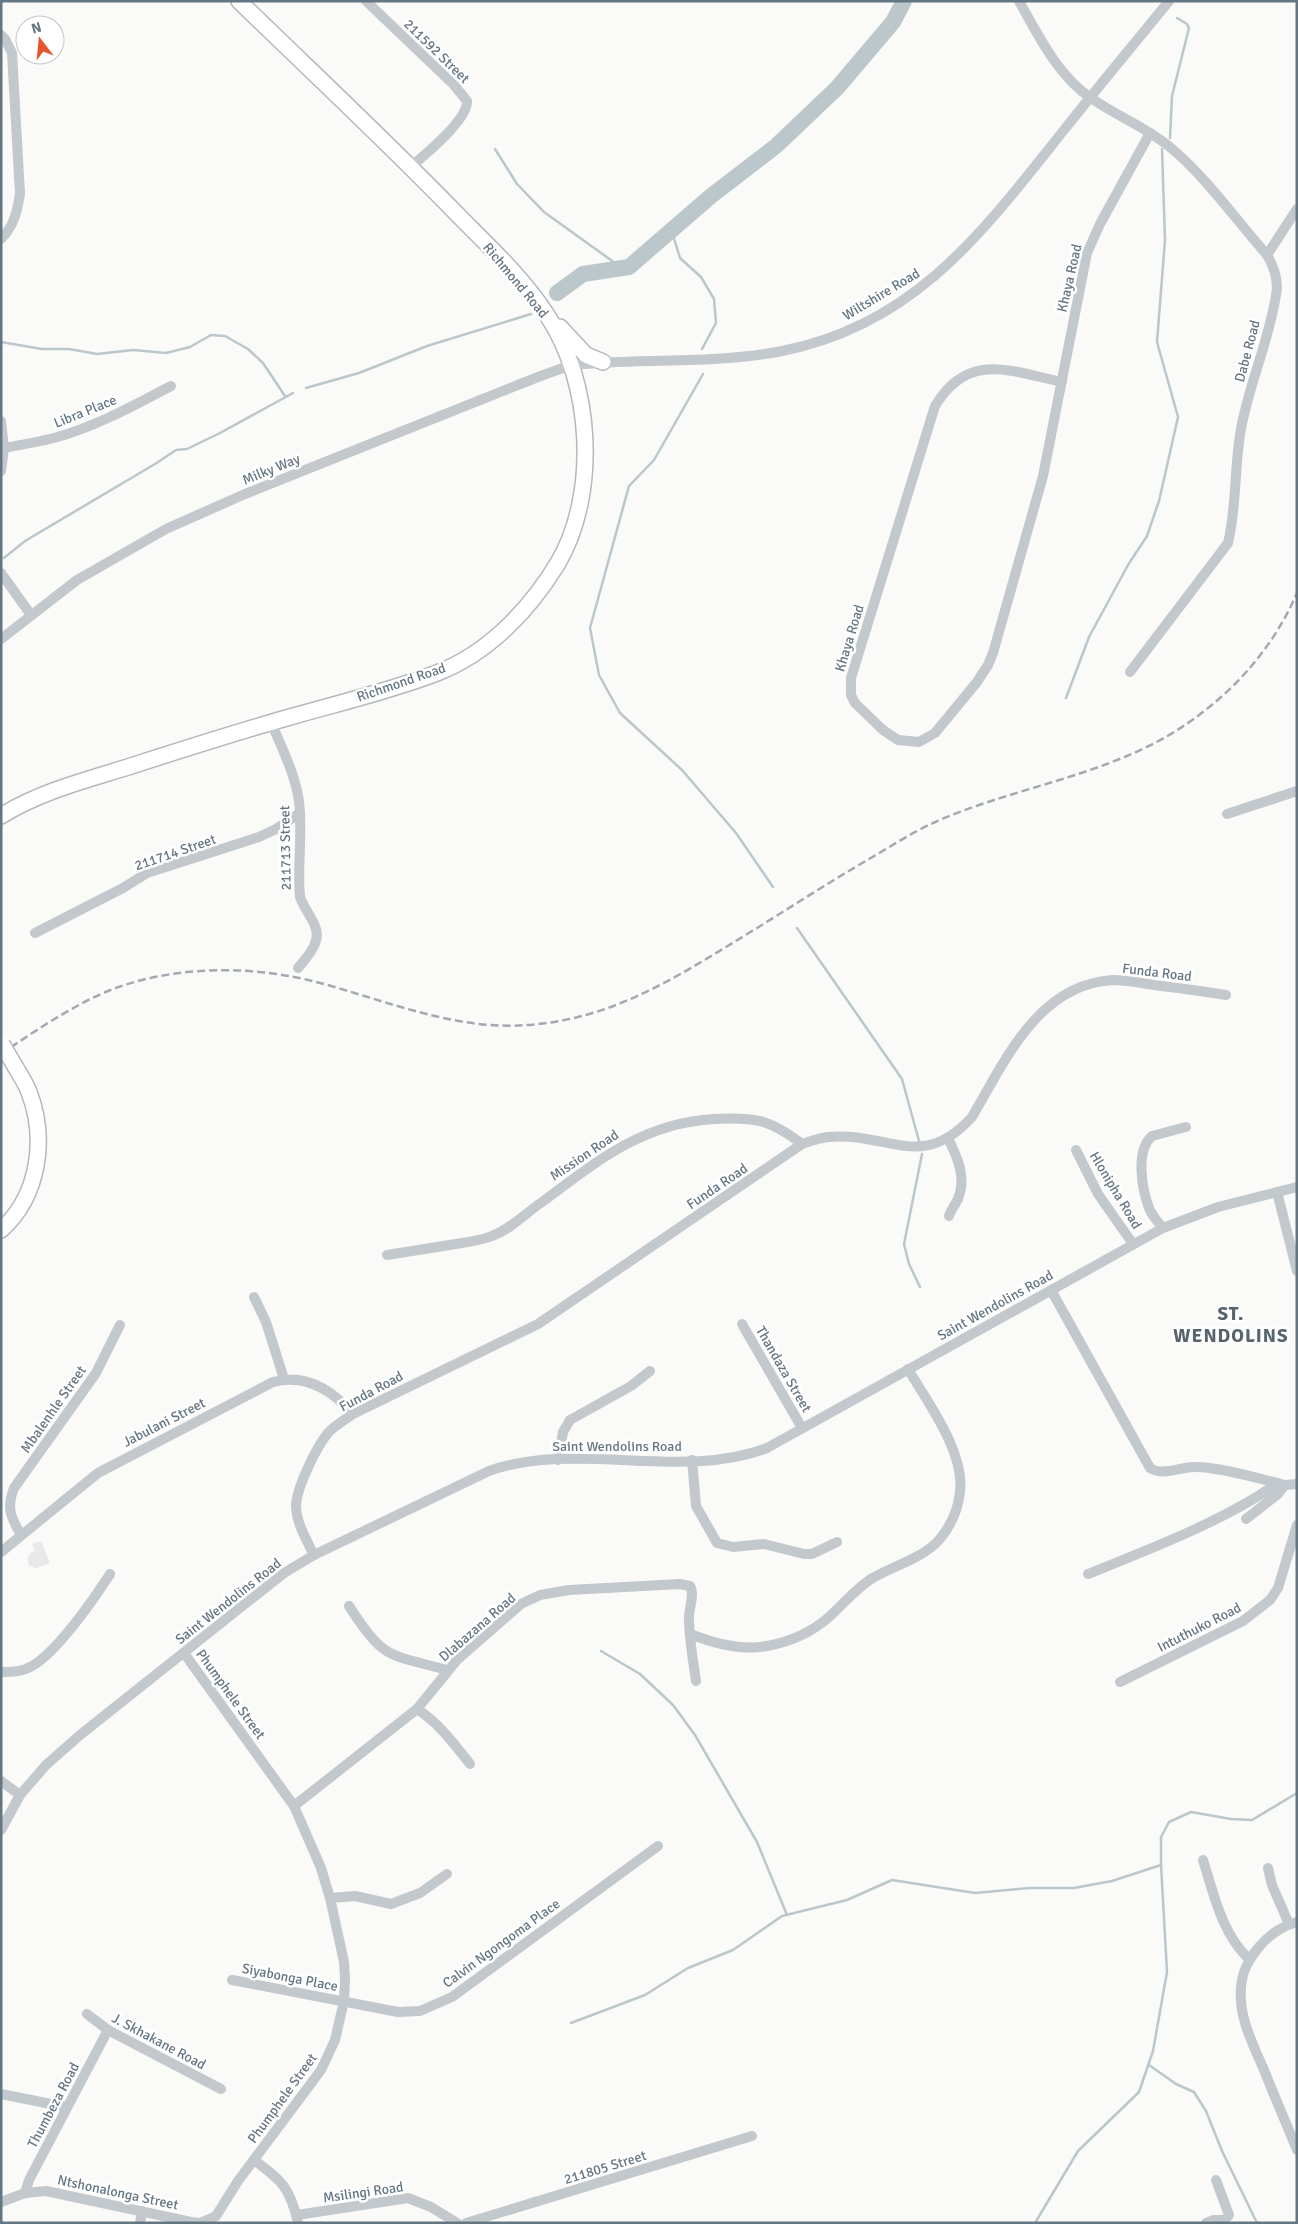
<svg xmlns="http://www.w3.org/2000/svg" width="1298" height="2224" font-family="Signika,sans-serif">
  <rect width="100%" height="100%" fill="#fafaf8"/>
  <path fill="#e8e9e9" d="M41,1541L50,1563L34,1569L32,1566L30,1567L27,1559L30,1553L35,1551L32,1544Z"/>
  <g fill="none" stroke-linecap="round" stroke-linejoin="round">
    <g stroke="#bbc7cb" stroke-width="2.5">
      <path d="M1170,138L1172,96L1189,28L1187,24L1177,18"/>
      <path d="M495,149L517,184L544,212L622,268"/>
      <path d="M672,232L680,258L701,277L714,299L716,323L702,349"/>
      <path d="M1,342L42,349H69L97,354L133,350L166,353L190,347L211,335L225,336L248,349L263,363L285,396"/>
      <path d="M703,374L654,460L629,486L590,628L599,675L620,713L682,770L736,833L773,887"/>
      <path d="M306,388L359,373L427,346L531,314"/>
      <path d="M4,558L25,541L155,464L176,450L187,449L220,433L293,393"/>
      <path d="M1066,698L1089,637L1128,565L1147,536L1159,501L1178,417L1157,342L1165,240L1162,149"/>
      <path d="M797,928L902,1079L919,1141"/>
      <path d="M920,1287L909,1264L904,1244L922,1154"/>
      <path d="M601,1651L640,1674L673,1705L695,1735L757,1842L787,1915"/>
      <path d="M571,2023L645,1995L688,1968L733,1950L782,1916L847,1900L892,1880L975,1893L1029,1888H1074L1112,1881L1161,1865V1837L1169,1822L1191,1812L1231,1819L1252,1820L1297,1793"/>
      <path d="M1149,2065L1176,2084L1194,2092L1206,2111L1222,2151L1257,2223"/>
      <path d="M1035,2223L1078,2151L1139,2092L1153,2051L1167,1972L1161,1865"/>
    </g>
    <path stroke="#bbc7cb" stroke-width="16" d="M557,293L583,274L629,267L711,196L776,146L837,88L893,22L904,1"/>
    <defs>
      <g id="highway">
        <path d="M560,327L586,355L603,362"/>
        <path d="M1,816C41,791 87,780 131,766C184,749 237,732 290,717C339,703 390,691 437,673C489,653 530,609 558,563C599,493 592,382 547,315C522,276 486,244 454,211C384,139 311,71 239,1"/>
        <path d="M1,1230C39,1196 47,1139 29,1092C26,1084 21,1076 16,1068"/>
      </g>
    </defs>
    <use href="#highway" stroke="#b4b9bd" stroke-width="18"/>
    <g stroke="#c3c8cc" stroke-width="10">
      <path d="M366,1L454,85L467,101C468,120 425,154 411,167"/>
      <path d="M1019,1C1038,35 1058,76 1091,98C1116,116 1147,127 1171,148C1206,177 1237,221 1267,255C1274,267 1279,281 1276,295C1269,341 1249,384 1241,429C1234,467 1237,506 1228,543L1130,672"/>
      <path d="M1,35L5,39L12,53L20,194C17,212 14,226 1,239"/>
      <path d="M1267,255L1297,209"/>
      <path d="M1062,382C1010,371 968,351 935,406L851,678V695L855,703L883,730L898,740L919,742L935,733L977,682L988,665L993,653L1043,476L1087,253L1100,224L1150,133"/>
      <path d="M1,421L4,448L1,471"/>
      <path d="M4,448C21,445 38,442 54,438C95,427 133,406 171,386"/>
      <path d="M1,573L31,615"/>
      <path d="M1,639L77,580L166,529L245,494L538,377L571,365L585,364C651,358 717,364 782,351C916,325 984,230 1064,130C1098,87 1134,44 1169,1"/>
      <path d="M271,722C282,748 295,774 299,801C303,833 297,865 300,897C304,908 311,916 315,926C322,942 307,957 298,968"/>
      <path d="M1227,814L1297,791"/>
      <path d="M35,933L123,888L147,873L259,837L276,829L300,813"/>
      <path d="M948,1138C957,1157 967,1177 958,1199C955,1205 951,1210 949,1216"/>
      <path d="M1076,1150L1098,1194L1133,1244"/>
      <path d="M1277,1192L1297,1271"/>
      <path d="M1163,1228C1158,1222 1152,1216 1149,1208C1142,1189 1135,1151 1152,1136L1186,1127"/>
      <path d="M387,1255C412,1251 437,1247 462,1243C472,1241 483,1240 492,1236C511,1229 526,1213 542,1202C597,1161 643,1123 714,1119C755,1117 769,1119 802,1144"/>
      <path d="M1051,1290L1150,1468C1163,1477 1182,1466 1196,1467C1220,1467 1260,1479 1285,1485L1297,1484"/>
      <path d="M254,1297L266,1322L284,1379"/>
      <path d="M742,1324L802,1428"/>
      <path d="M558,1460L563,1432L570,1420L631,1386L650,1371"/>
      <path d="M692,1460L696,1506L717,1543L733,1547L764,1544L804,1554H812L837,1542"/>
      <path d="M1246,1519L1278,1494L1285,1485"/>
      <path d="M21,1535C11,1518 6,1508 14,1488L96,1373L120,1325"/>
      <path d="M1,1552L98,1473L273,1382C306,1373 332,1390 353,1414"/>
      <path d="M314,1555C307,1541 297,1524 296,1508C295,1490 317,1446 328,1433C335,1425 345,1420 353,1414L538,1324L802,1144C811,1141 819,1138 828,1137C888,1131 921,1173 972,1117C1005,1061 1038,984 1113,980C1126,980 1141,983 1154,985C1178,988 1202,991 1226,995"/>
      <path d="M1088,1574C1150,1549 1224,1521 1278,1483"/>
      <path d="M349,1606C384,1661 389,1654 447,1670"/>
      <path d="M690,1634C713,1643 742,1651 767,1646C789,1642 812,1632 829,1617C843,1605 854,1590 871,1579C892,1566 922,1559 939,1540C951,1526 958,1510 960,1492C965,1452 928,1403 908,1369"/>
      <path d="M1,1672C12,1672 22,1672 32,1666C57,1652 94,1599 110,1574"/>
      <path d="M1120,1682L1243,1621L1270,1600L1278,1588L1297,1525"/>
      <path d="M417,1709C439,1723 454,1744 470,1764"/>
      <path d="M1,1781L20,1795"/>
      <path d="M294,1806L417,1709L457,1660L521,1604L540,1595L569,1590L680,1584L690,1586C695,1594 689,1608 689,1617C689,1639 693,1660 696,1681"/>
      <path d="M1,1830L20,1795L46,1765L80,1735L284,1573L314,1555L489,1471C576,1440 681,1481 767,1448L1163,1228L1218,1207L1297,1187"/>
      <path d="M1203,1860C1214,1895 1222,1934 1249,1959"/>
      <path d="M1268,1868L1272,1885L1289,1924"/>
      <path d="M330,1898L355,1896L391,1904L420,1893L447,1874"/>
      <path d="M1297,1922C1282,1926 1269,1935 1259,1947C1249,1959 1242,1971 1241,1988C1238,2018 1255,2048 1266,2075C1276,2100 1287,2125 1297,2150"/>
      <path d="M232,1980L398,2012L420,2011L452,1997L658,1846"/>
      <path d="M87,2014L108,2030L221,2089"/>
      <path d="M1,2094L66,2107"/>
      <path d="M254,2160C282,2181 290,2187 298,2223"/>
      <path d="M25,2193L29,2180L108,2030"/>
      <path d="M1,2202L25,2193L46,2191L191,2222L200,2223L216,2216L238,2181L321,2070L335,2040L344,2001L345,1979L344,1962L330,1898L321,1868L294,1806L184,1653"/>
      <path d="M297,2215L408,2198L431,2207L457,2223"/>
      <path d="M140,2223L142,2211"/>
      <path d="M466,2223L752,2136"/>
      <path d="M1206,2223L1213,2220H1225L1229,2215L1216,2180"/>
    </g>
    <use href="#highway" stroke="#fff" stroke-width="15"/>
    <path stroke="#a2aab0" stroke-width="2.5" stroke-dasharray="8 4" stroke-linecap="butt" d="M1,1054C35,1031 70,1007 108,991C176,964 256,965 324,984C396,1004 463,1033 538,1024C609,1017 667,983 726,947C774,918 821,887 869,859C890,847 911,833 933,823C1015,786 1110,776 1185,725C1234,692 1273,648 1297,593"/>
    <defs>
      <path id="highway-bridge" d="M2,1044L16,1068"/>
    </defs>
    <use href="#highway-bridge" stroke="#b4b9bd" stroke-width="18" stroke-linecap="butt"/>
    <use href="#highway-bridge" stroke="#fff" stroke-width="15"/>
  </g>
  <g text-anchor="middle" stroke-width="5" stroke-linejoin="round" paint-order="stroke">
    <g font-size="14" fill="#657683" stroke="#fff">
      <text transform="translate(437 51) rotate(44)" y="5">211592 Street</text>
      <text transform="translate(1069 278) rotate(-77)" y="5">Khaya Road</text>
      <text transform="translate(516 280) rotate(50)" y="5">Richmond Road</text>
      <text transform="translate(881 294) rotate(-31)" y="5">Wiltshire Road</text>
      <text transform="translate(1247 351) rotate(-75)" y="5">Dabe Road</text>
      <text transform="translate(85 411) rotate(-22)" y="5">Libra Place</text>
      <text transform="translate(271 469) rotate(-22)" y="5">Milky Way</text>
      <text transform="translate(849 638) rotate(-73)" y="5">Khaya Road</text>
      <text transform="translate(401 682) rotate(-19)" y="5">Richmond Road</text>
      <text transform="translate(285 848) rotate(-91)" y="5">211713 Street</text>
      <text transform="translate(175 852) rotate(-19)" y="5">211714 Street</text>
      <text transform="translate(1157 972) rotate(7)" y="5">Funda Road</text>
      <text transform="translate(584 1155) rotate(-34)" y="5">Mission Road</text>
      <text transform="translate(717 1186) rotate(-34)" y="5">Funda Road</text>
      <text transform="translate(1116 1190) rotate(59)" y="5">Hlonipha Road</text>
      <text transform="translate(995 1305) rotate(-29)" y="5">Saint Wendolins Road</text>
      <text transform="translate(784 1369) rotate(60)" y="5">Thandaza Street</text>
      <text transform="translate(371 1391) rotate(-28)" y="5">Funda Road</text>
      <text transform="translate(53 1409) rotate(-55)" y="5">Mbalenhle Street</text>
      <text transform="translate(164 1422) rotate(-27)" y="5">Jabulani Street</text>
      <text x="617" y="1451">Saint Wendolins Road</text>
      <text transform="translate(228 1601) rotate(-38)" y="5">Saint Wendolins Road</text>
      <text transform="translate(477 1627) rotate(-41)" y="5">Dlabazana Road</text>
      <text transform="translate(1199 1627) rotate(-27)" y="5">Intuthuko Road</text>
      <text transform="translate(231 1694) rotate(54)" y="5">Phumphele Street</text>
      <text transform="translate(501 1943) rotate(-36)" y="5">Calvin Ngongoma Place</text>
      <text transform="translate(290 1977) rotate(11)" y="5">Siyabonga Place</text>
      <text transform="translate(159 2041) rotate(28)" y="5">J. Skhakane Road</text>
      <text transform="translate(282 2098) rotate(-54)" y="5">Phumphele Street</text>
      <text transform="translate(53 2105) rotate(-62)" y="5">Thumbeza Road</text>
      <text transform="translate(605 2167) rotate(-17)" y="5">211805 Street</text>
      <text transform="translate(118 2192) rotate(12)" y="5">Ntshonalonga Street</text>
      <text transform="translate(363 2192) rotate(-8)" y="5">Msilingi Road</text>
    </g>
    <g font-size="19" font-weight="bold" letter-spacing="1" fill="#57646e" stroke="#fff">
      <text x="1231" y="1320">ST.<tspan x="1231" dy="22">WENDOLINS</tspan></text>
    </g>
  </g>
  <rect width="1298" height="2224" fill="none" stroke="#657683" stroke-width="5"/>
  <g transform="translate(40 40) rotate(344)"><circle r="24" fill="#ffffff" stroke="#c1c8cd"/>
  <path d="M0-4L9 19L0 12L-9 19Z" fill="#e4572e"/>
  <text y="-8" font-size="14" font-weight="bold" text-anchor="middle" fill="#657683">N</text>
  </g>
</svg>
